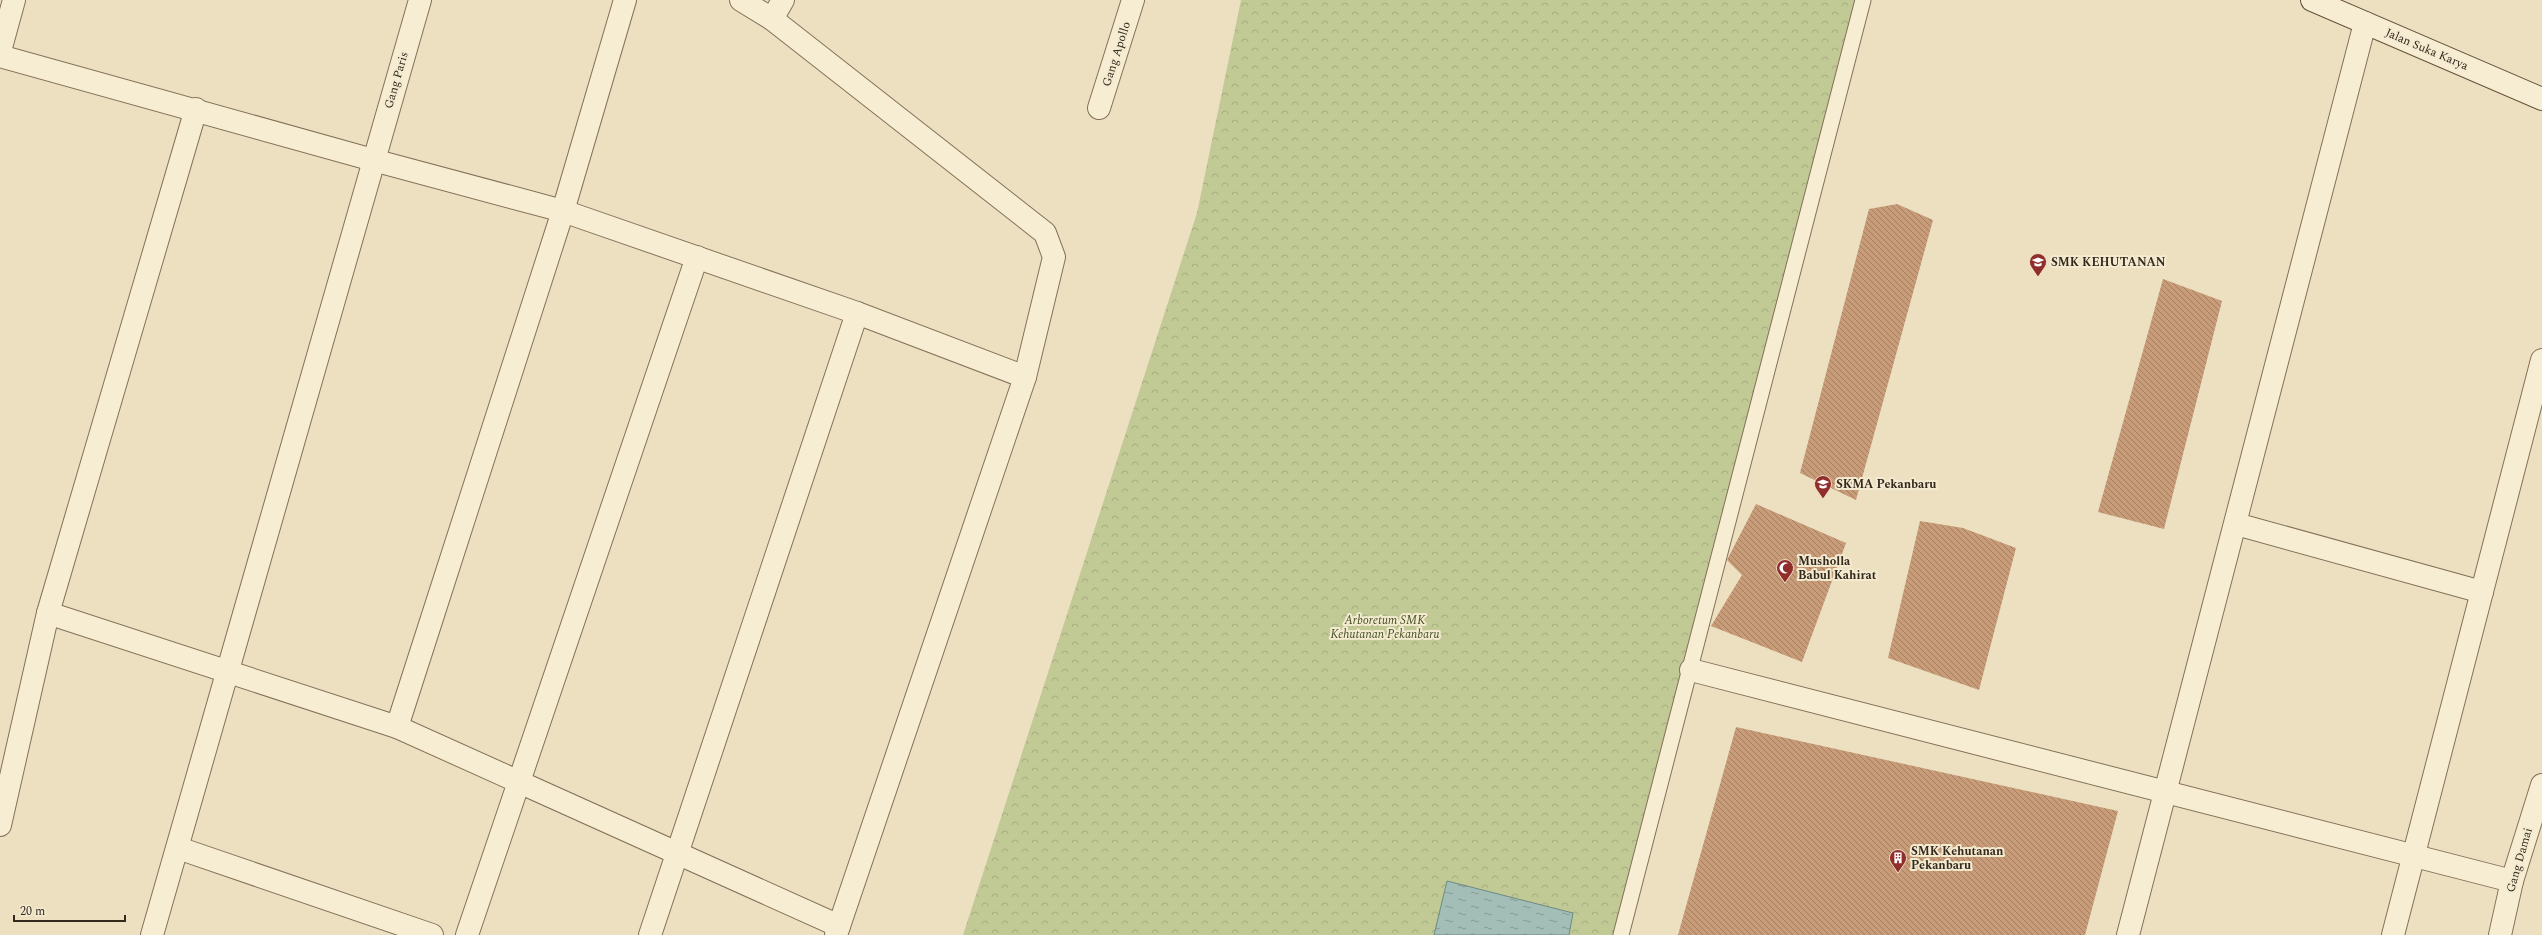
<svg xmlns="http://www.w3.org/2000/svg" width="2542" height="935" font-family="Spectral,serif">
  <defs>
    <pattern id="forest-crowns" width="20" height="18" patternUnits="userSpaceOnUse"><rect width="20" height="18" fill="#c1c995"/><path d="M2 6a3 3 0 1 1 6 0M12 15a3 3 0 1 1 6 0" fill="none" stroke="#a6ad80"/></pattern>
    <pattern id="water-ripples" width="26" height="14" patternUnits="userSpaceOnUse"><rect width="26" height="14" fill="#a3beb7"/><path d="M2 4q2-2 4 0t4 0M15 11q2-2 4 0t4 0" fill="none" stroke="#869a94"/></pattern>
    <pattern id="building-back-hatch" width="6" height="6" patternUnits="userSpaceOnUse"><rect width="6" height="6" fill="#c89c78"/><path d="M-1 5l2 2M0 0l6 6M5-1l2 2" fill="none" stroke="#a37f62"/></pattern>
  </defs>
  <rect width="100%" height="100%" fill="#ece0c0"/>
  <path fill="url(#forest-crowns)" d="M1241,0H1863L1621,935H963L1197,213Z"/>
  <path fill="url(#water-ripples)" stroke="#6b8b84" d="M1447,881L1573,913L1569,935H1434Z"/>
  <g fill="url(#building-back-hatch)">
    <path d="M1897,204L1933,220L1856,500L1800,473L1869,209Z"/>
    <path d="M2163,279L2222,301L2164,529L2098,512Z"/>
    <path d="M1756,504L1846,543L1802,662L1711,626L1742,575L1727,560Z"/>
    <path d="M1920,521L1963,528L2016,548L1979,690L1888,658Z"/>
    <path d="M1736,727L2118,811L2085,935H1678Z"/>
  </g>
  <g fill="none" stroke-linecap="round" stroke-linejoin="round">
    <defs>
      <path id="lane" d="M1621,935L1863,0"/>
      <g id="street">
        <path d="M741,0L772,19L1045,233L1054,257L1025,377L836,935"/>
        <path d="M772,19L783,0"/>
        <path d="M0,51L14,0"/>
        <path d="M0,56L373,160L563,211L857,313L1025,377"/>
        <path d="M1099,108L1133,0"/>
        <path d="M2236,524L2482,592"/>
        <path d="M48,613L397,727L839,926"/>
        <path d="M1691,670L2512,881"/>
        <path d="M397,727L563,211L625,0"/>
        <path d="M0,825L48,613L196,109"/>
        <path d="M178,848L432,935"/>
        <path d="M152,935L420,0"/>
        <path d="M467,935L697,257"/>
        <path d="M650,935L857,313"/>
        <path d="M2128,935L2365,23"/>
        <path d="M2393,935L2542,360"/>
        <path d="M2500,935L2512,881L2542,785"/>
      </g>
      <path id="secondary" d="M2312,0L2542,99"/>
    </defs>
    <use href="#lane" stroke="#847159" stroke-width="17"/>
    <use href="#street" stroke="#847159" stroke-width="24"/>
    <use href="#secondary" stroke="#66523c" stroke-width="24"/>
    <use href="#lane" stroke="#f7edd3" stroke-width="15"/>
    <use href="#street" stroke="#f7edd3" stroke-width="22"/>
    <use href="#secondary" stroke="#f7edd3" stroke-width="22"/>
  </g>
  <defs>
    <symbol id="school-pin" viewBox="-11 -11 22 30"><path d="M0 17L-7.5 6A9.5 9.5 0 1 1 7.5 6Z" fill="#902e2c" stroke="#f3ead0"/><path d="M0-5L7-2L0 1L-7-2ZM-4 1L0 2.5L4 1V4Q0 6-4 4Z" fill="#fff"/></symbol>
    <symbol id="mosque-pin" viewBox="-11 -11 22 30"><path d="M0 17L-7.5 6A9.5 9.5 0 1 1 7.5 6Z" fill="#902e2c" stroke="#f3ead0"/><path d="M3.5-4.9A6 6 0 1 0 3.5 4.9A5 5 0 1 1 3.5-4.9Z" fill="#fff"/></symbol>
    <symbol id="building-pin" viewBox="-11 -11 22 30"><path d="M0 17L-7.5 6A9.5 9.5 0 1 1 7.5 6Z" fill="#902e2c" stroke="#f3ead0"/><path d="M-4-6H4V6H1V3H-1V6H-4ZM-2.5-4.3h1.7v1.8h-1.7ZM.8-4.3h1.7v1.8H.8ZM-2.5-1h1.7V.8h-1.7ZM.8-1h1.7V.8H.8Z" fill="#fff"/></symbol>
  </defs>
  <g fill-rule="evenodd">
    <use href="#school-pin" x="2028" y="252" width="20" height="27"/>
    <use href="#school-pin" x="1813" y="474" width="20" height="27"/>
    <use href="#mosque-pin" x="1775" y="558" width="20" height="27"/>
    <use href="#building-pin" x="1888" y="848" width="20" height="27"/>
  </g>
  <g text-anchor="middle" stroke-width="4" stroke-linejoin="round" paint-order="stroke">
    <g font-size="12" fill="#34291d" stroke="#f3ead0">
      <text transform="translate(2427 49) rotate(23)" y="4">Jalan Suka Karya</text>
      <text transform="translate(1116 54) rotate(-72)" y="4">Gang Apollo</text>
      <text transform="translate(396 80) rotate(-74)" y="4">Gang Paris</text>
      <text transform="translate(2519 860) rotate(-74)" y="4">Gang Damai</text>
    </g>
    <g font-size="12" font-weight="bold" fill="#34291d" stroke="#f3ead0" text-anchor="start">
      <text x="2051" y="266">SMK KEHUTANAN</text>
      <text x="1836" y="488">SKMA Pekanbaru</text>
      <text x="1798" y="565">Musholla<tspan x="1798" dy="14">Babul Kahirat</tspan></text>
      <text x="1911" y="855">SMK Kehutanan<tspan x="1911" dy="14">Pekanbaru</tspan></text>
    </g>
    <g font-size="12" font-style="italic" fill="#445024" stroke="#f3ead0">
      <text x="1385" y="624">Arboretum SMK<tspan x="1385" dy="14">Kehutanan Pekanbaru</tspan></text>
    </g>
  </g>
  <path d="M14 915v6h111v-6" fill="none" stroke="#34291d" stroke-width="2"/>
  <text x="20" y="915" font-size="12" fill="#34291d" stroke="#f3ead0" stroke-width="3" paint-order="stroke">20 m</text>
</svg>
